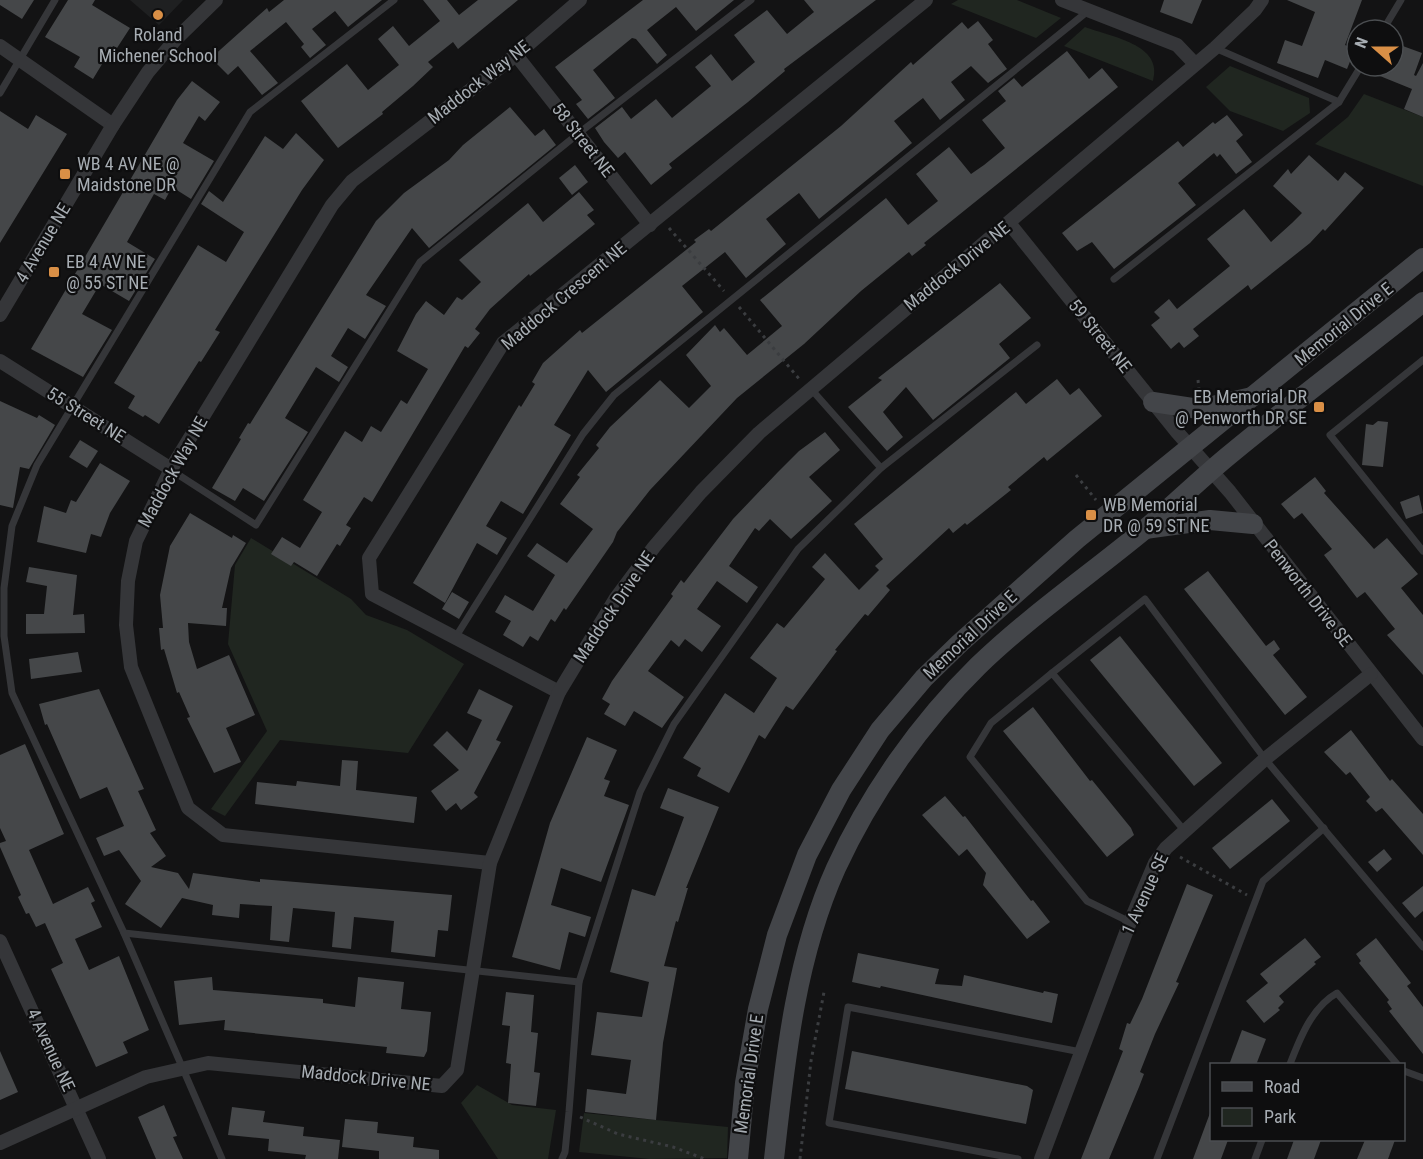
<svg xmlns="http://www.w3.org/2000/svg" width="1423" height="1159" font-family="'Roboto Condensed',sans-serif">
  <rect width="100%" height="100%" fill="#131314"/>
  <path fill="#1f2021" d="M130,0H183L159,25Z"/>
  <g fill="#202620">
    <path d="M958,0H1017L1061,18L1036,38L951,4Z"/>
    <path d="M1085,27C1111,37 1164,44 1153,81L1064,46Z"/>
    <path d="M1230,66L1309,98L1310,113L1283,131L1230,111L1206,87Z"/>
    <path d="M1364,94L1423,117V186L1315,144L1348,117Z"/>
    <path d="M251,538L351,599L366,615L407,630L464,664L408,753L280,740L225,816L211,809L267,731L228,644L235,565Z"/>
    <path d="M477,1085L512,1105L556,1110L548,1159H498L461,1103Z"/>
    <path d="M584,1113L728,1127L727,1158L650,1159L579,1152Z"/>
  </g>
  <g fill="#454749">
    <path d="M0,0H34L22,19L0,5Z"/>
    <path d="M68,0H95L92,5L130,28L117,48L113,46L93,79L74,67L80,57L45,37Z"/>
    <path d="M284,0H382L348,27L335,11L312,29L326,45L310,58L301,47L304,44L286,22L250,51L278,83L262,95L238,66L228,75L211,58L267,8L269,12Z"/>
    <path d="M423,0H447L459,15L478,0H518L458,49L453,42L428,62L433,67L413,86L382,112L383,114L338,148L301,101L347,64L368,90L399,65L378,39L393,26L409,46L440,21Z"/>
    <path d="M643,0H734L696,31L676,7L647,30L667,55L657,64L636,39L632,38L593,70L615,98L588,119L576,104L582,100L555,67Z"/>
    <path d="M804,0H876L784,69L785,71L748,102L669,164L672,168L651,185L625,152L618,158L604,142L595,128L622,107L631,119L656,99L672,118L711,86L695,67L711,54L732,81L755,62L734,35L767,10L787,34L814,12Z"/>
    <path d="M1164,0H1202L1192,24L1160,12Z"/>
    <path d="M1287,0H1362L1345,45L1355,49L1347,69L1325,60L1318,78L1277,63L1285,40L1302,46L1315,12Z"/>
    <path d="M978,21L993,40L988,44L1007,69L988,83L971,66L951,82L965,100L940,120L923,98L894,121L912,143L819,219L799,193L766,219L786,244L746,278L725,252L682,286L703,312L606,392L588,370L554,425L571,435L523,514L501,501L486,526L507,538L497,555L477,543L445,603L413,583L519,405L521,407L535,384L532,382L543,363L580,330L582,333L696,242L694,240L709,229L711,231L841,126L911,62L913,65L962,22L968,29Z"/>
    <path d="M1400,45L1422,53L1414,75L1416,76L1423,63V117L1404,109L1412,89L1375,74L1378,66H1393Z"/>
    <path d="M1067,51L1089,79L1102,68L1118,87L924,243L926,245L912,256L909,252L861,291L804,344L737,398L650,490L617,532L613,542L566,610L564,608L555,622L551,619L538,641L530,636L523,647L503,635L511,621L495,612L505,595L533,611L555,575L527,556L537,543L567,563L593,529L560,504L580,477L577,475L599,448L596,445L610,427L660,380L689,408L711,386L686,355L715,325L720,332L724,328L747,355L782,326L760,300L886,198L908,225L938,201L916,174L949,147L971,174L984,165L1005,148L982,120L1006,101L998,91L1014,78L1022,87Z"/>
    <path d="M192,81L220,102L205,121L199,116L183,143L214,161L191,199L172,187L165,200L154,194L127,242L155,259L129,301L100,284L82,314L112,330L83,377L31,349L177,100Z"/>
    <path d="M510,107L535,136L544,129L556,145L429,248L412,228L366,295L386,306L365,339L348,328L331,356L348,367L339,382L316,367L285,418L308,432L264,501L243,488L235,501L212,488L241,439L239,438L248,423L250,424L376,221L404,193L449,160L463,145Z"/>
    <path d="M0,111L28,129L36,115L67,134L0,243Z"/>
    <path d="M1227,115L1243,135L1236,141L1252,162L1236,174L1220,154L1217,157L1214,153L1178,183L1196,205L1114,269L1092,242L1077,251L1062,233L1178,141L1183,147L1213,122L1215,124Z"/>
    <path d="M296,133L324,160L302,190L215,330L220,332L201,362L199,361L159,424L145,415L143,417L128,408L135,396L114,383L198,245L226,262L244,232L201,204L209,191L223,202L265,136L283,149Z"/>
    <path d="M1309,155L1338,181L1345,172L1364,188L1325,231L1323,229L1310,243L1251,290L1248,285L1193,329L1199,336L1184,348L1179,342L1171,349L1151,325L1160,318L1154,312L1169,299L1177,309L1230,266L1207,239L1244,209L1271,242L1292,223L1302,213L1273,186L1288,169L1291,174Z"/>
    <path d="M575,165L588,182L572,195L559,178Z"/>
    <path d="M579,192L594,210L587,215L595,224L530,276L529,274L490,309L475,329L480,333L468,348L465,346L372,502L364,497L346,525L351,528L340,546L337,544L317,576L294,562L291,566L271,554L282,537L300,548L322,512L303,500L345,431L362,442L371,426L381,432L401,400L407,404L428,369L397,351L416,314L426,301L444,315L457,297L462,300L481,282L459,260L528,203L543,222Z"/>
    <path d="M1000,283L1031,318L999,344L1010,358L933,420L906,387L883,412L903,437L887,451L848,407L882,380L878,378Z"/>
    <path d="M1057,379L1070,395L1079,388L1102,416L1047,461L1044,457L1008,487L1011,490L967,525L965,523L953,533L949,528L886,586L890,590L868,616L865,614L835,650L837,651L793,710L786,706L765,739L759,735L729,793L697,776L701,768L683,758L725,693L754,713L777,678L750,658L777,623L784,628L825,579L812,567L825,553L859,590L879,570L875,566L883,559L854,524L1016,392L1026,404Z"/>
    <path d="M0,401L37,418L39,415L55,425L29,469L20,467L13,508L0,505Z"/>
    <path d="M1378,421L1388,422L1383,467L1362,465L1366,424L1373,425Z"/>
    <path d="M825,432L840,450L809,477L832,501L791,539L770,519L759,531L755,528L729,566L758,587L747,603L717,581L697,609L721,626L702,652L685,639L679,647L671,640L648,671L684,697L662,728L634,711L625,726L604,714L610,704L602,699L612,681L673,596L671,594L681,580L684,583L733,519L778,472L799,451Z"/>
    <path d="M80,440L98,451L87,468L69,457Z"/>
    <path d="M100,463L130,481L110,513L101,537L91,534L86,553L37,542L44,506L66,513L71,500L76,502Z"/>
    <path d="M1315,477L1326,491L1324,493L1374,549L1387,538L1418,574L1401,588L1423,615V675L1387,635L1395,629L1365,592L1357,598L1324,555L1332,549L1302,513L1294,519L1281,504Z"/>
    <path d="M1419,495L1423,513L1406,519L1400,502Z"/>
    <path d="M190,513L232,538L233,535L246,543L231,568L222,608H227L226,626L188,623L189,642L197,669L229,655L255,715L226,728L241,762L214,773L187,718L190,717L179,692L177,693L164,649L161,650L159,628H163L160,595L170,546Z"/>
    <path d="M29,567L77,575L73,615L84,614L85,633L26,634V614H44L47,586L26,582Z"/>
    <path d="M1208,571L1266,646L1274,640L1280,649L1273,655L1307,697L1285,715L1184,589Z"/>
    <path d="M452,592L469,602L459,619L442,609Z"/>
    <path d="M1120,636L1222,763L1194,786L1090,660Z"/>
    <path d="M78,652L82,672L31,679L29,659Z"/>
    <path d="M99,689L144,789L138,791L156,830L150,833L166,856L151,867L178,873L189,889L193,873L260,882V879L452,895L448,931L438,930L435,957L391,952L394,921L354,917L351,949L332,947L335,912L293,908L289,942L270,940L272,906L240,904L239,918L212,915L213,905L182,898L161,928L125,904L141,881L119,850L104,856L96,838L124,826L107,787L80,799L47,724L45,725L39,704Z"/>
    <path d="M479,689L513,706L496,740L501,742L474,793L478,797L461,810L456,803L446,811L431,791L459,770L433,745L447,731L467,751L482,720L467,713Z"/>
    <path d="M1033,707L1090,781L1092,780L1131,828L1134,835L1107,857L1003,731Z"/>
    <path d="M1351,730L1390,781L1392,779L1423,814V855L1382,808L1376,812L1366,801L1370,797L1350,772L1346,775L1324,752Z"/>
    <path d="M587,737L617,750L604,779L610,781L604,796L629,805L601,882L561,868L551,905L591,917L585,937L569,932L560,970L512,957L550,823Z"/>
    <path d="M25,744L64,834L29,850L53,904L88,887L95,901L91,903L102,927L75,939L89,970L119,956L149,1030L123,1042L128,1053L96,1067L51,969L63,963L45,923L36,927L29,913L26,914L18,897L21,895L0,847V843L6,841L0,828V755Z"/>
    <path d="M342,760L358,761L356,790L417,797L414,823L255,804L257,782L296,786L297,781L340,786Z"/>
    <path d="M668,788L719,807L686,888H688L678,922L676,921L664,966L677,968L663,1043L656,1120L585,1112L587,1089L626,1094L631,1060L591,1055L594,1035L597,1012L642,1017L649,982L610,972L632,889L655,896L684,817L660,808Z"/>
    <path d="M945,796L963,817L965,816L1031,901L1033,900L1050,922L1027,939L983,885L986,873L967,849L959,856L922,815Z"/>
    <path d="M1272,799L1290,821L1230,869L1212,848Z"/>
    <path d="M1384,849L1392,859L1377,872L1368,862Z"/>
    <path d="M1187,884L1213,895L1176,982L1179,983L1155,1034L1140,1072L1144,1074L1139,1087L1109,1159H1081L1123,1051L1119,1049L1127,1023L1130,1024L1142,999Z"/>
    <path d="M1423,886V911L1415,918L1402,903Z"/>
    <path d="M1305,938L1321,957L1314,962L1316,964L1279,996L1284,1002L1278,1008L1280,1010L1264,1023L1246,1001L1268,983L1260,974Z"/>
    <path d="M1376,938L1411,983L1407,986L1423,1007V1054L1389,1011L1392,1009L1387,1002L1389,1000L1359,963L1361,961L1356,954Z"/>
    <path d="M858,953L939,969L935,984L962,986L964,975L1043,993L1044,991L1058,994L1052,1023L881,986L880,988L852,982Z"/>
    <path d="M212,977L213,990L323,999V1003L355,1007L358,977L404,982L401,1009L431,1012L427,1051L424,1057L386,1053L387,1047L224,1030L225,1020L179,1025L174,981Z"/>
    <path d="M506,992L534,995L531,1032L538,1033L534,1072L540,1073L536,1106L508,1103L511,1064L506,1063L510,1026L502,1025Z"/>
    <path d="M1242,1030L1266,1039L1256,1065H1229Z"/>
    <path d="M0,1051L18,1092L0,1100Z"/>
    <path d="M852,1051L1027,1086L1033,1090L1026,1124L845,1089Z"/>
    <path d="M164,1105L177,1136L173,1137L183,1159H156L138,1117Z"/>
    <path d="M232,1107L265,1111L263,1122L304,1127L303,1136L340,1140L338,1159H305L306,1155L268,1151L269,1139L228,1135Z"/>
    <path d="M1210,1113L1212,1140H1228L1221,1159H1193Z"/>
    <path d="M345,1119L378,1122L377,1133L414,1137L413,1147L439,1150V1159H379V1151L342,1147Z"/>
    <path d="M1294,1140H1321L1314,1159H1287Z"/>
    <path d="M1365,1140H1395L1388,1159H1357Z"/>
  </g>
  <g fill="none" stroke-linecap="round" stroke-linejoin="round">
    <g stroke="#3b3d40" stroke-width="3" stroke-dasharray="3 4.5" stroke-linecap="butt">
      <path d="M669,228L724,291"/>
      <path d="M739,307L800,380"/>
      <path d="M1198,380L1199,390"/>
      <path d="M1076,475L1096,500"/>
      <path d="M1180,857L1247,895"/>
      <path d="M580,1117L618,1134L673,1147L705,1159"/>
      <path d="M800,1159L811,1061L824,992"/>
    </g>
    <g stroke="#353639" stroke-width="7">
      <path d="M394,0L250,112L37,465L12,526L4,588V636L12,693L124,933L579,982"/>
      <path d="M1383,30L1401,0"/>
      <path d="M1215,48L1339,102"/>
      <path d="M0,93L55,0"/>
      <path d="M1114,279L1339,102L1361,66"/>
      <path d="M1423,360L1330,435L1423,551"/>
      <path d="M811,389L881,468"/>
      <path d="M171,470L256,525L420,262L579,133L751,0"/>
      <path d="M455,638L583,434L614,395L1088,11"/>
      <path d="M1052,673L1145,599L1265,759L1423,947"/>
      <path d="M1130,922L1087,901L970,757L991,723L1052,673L1183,829"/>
      <path d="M124,933L222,1159"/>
      <path d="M1290,1064C1300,1038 1312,1007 1337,993L1397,1064"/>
      <path d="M1404,1071L1423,1078"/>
      <path d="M562,1159L565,1152L569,1112L579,982L640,792L674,724L798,549L881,468L1037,345"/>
      <path d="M1018,1159L829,1123L848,1007L1081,1052"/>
      <path d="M1157,1159L1263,881L1324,828"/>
      <path d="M1255,1159L1262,1140"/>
    </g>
    <g stroke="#353639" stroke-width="14">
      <path d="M1062,0L1177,45L1195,64"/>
      <path d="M0,46L113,125"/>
      <path d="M516,55L650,225"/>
      <path d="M1009,223L1177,432L1230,492L1423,739"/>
      <path d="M0,315L113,125L148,72L176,39L216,0"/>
      <path d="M0,361L171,469"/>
      <path d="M559,692L372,594L369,558L503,343L926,0"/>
      <path d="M490,863L223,835L188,808L131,667L126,625L128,581L136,541L171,469L332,205L352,181L516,55L580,0"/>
      <path d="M0,941L99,1159"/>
      <path d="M0,1143L146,1077L208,1063L442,1086L457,1070L490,863L559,692L616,598L654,547L701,492L759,433L1215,48L1255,10L1262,0"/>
      <path d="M1041,1159L1130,922L1155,863L1166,848L1265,759L1371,674"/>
    </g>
    <g stroke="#434549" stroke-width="20">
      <path d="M1153,402L1199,409L1252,397"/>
      <path d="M1145,529L1210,520L1253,524"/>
      <path d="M738,1159L745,1083L758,1009L777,935L807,855L841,790L880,730L924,678L960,643L1077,539L1423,258"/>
      <path d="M774,1159C785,1061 795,959 836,868C870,794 920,723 978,666C1030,616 1088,576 1144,530C1174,505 1202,477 1233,452C1295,401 1360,352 1423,302"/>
    </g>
  </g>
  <g fill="#d98f46" stroke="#0e0e0f" stroke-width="2">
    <circle cx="158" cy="15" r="6"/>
    <rect x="59" y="168" width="12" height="12" rx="3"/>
    <rect x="48" y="266" width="12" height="12" rx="3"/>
    <rect x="1313" y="401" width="12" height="12" rx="3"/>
    <rect x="1085" y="509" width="12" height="12" rx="3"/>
  </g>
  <g text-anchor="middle" stroke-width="4.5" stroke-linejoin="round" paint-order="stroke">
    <g font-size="18" fill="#a7adb3" stroke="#0e0e0f" text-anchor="start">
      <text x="158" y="41" text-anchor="middle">Roland<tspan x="158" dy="21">Michener School</tspan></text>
      <text x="77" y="170">WB 4 AV NE @<tspan x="77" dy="21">Maidstone DR</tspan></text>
      <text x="66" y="268">EB 4 AV NE<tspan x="66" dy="21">@ 55 ST NE</tspan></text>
      <text x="1307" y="403" text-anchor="end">EB Memorial DR<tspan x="1307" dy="21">@ Penworth DR SE</tspan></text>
      <text x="1103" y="511">WB Memorial<tspan x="1103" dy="21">DR @ 59 ST NE</tspan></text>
    </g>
    <g font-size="18" fill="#a7adb3" stroke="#0e0e0f">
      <text transform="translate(479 82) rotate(-38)" y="6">Maddock Way NE</text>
      <text transform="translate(583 140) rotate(52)" y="6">58 Street NE</text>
      <text transform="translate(43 243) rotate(-59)" y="6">4 Avenue NE</text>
      <text transform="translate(957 266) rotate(-39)" y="6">Maddock Drive NE</text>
      <text transform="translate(564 296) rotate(-40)" y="6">Maddock Crescent NE</text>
      <text transform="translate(1344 324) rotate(-39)" y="6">Memorial Drive E</text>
      <text transform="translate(1100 336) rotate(51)" y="6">59 Street NE</text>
      <text transform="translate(86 415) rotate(32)" y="6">55 Street NE</text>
      <text transform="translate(173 472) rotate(-61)" y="6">Maddock Way NE</text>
      <text transform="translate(1308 593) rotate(52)" y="6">Penworth Drive SE</text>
      <text transform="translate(614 607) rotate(-56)" y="6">Maddock Drive NE</text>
      <text transform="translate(970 635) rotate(-43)" y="6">Memorial Drive E</text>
      <text transform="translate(1145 894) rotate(-65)" y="6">1 Avenue SE</text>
      <text transform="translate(51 1050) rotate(65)" y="6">4 Avenue NE</text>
      <text transform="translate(749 1074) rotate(-82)" y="6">Memorial Drive E</text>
      <text transform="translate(366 1078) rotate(6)" y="6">Maddock Drive NE</text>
    </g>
  </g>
  <rect x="1210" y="1063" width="195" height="78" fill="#0e0e0f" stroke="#4b4e51" stroke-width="1.5"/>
  <rect x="1222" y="1082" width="30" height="9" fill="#434549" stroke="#4b4e51" stroke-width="1.5"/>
  <text x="1264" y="1093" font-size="18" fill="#a7adb3">Road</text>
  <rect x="1222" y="1108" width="30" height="18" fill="#202620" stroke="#4b4e51" stroke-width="1.5"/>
  <text x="1264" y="1123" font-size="18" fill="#a7adb3">Park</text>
  <g transform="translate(1375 48) rotate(291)"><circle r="28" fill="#0e0e0f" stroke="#4b4e51" stroke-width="1.5"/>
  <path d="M0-4.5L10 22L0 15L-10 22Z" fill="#d98f46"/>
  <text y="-9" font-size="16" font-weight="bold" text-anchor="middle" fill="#a7adb3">N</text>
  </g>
</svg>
